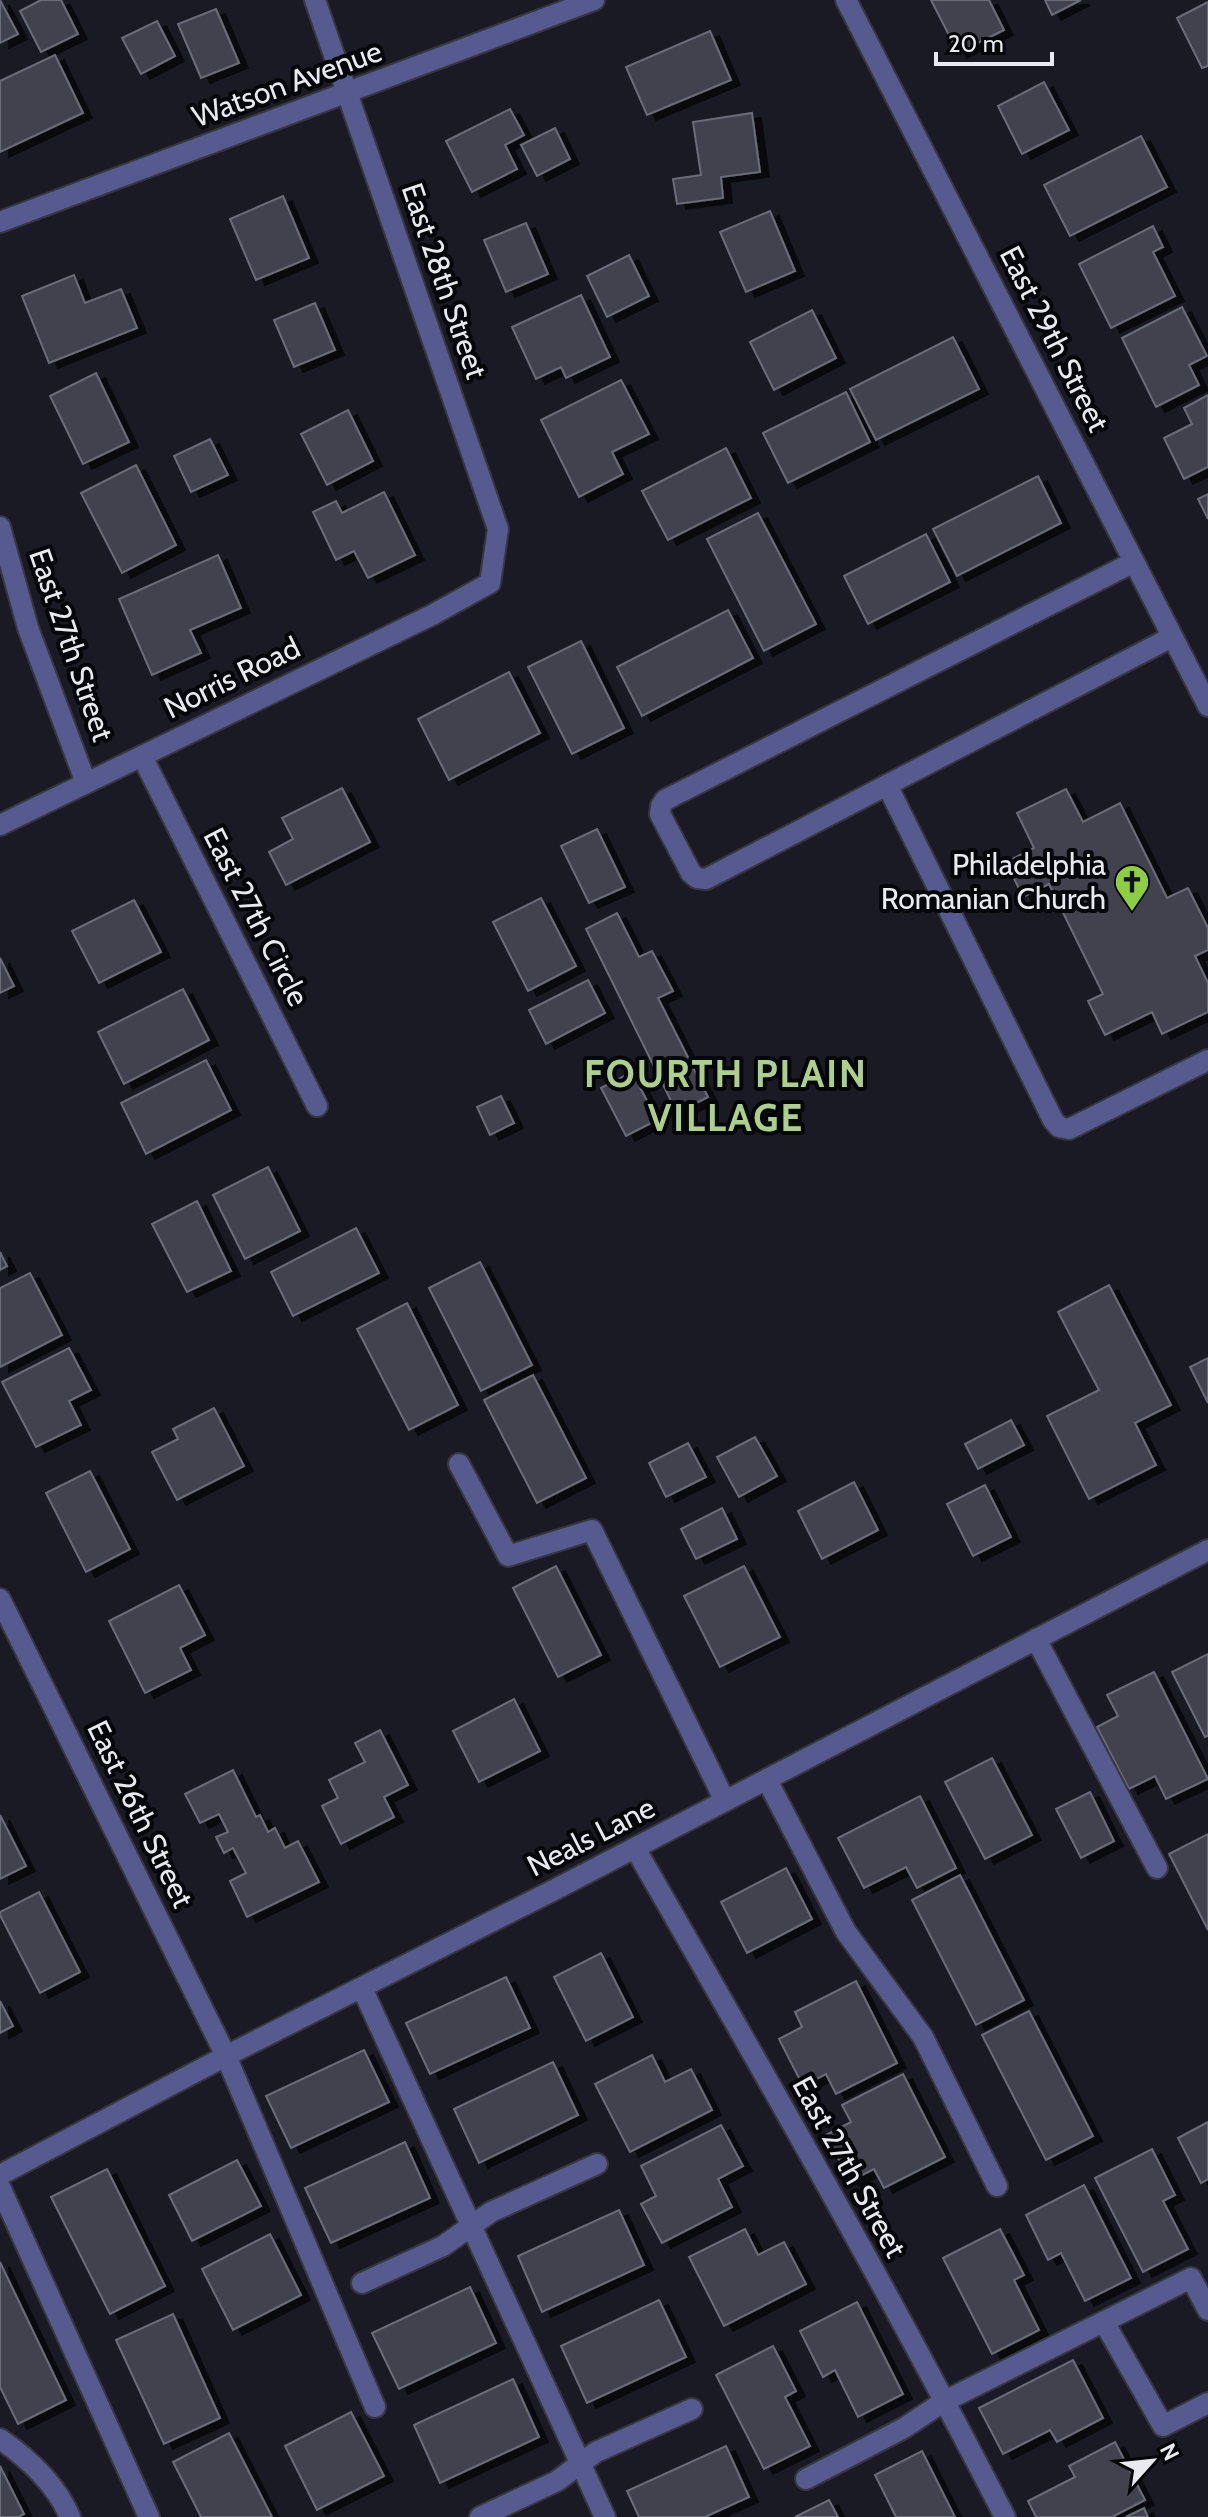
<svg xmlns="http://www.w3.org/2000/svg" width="1208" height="2517" font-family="Cabin,sans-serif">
  <defs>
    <filter id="shadow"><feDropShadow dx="9" dy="5" stdDeviation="0" flood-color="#0009"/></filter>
  </defs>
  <rect width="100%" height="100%" fill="#191a24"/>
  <g fill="#42434f" stroke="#6b6c79" stroke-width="2" filter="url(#shadow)">
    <path d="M0,0L18,34L0,43Z"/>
    <path d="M41,0H61L78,34L41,52L20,11Z"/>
    <path d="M931,0H989L1004,30L958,53Z"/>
    <path d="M1045,0H1081L1052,15Z"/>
    <path d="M1208,2V66L1202,68L1177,18Z"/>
    <path d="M216,9L239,63L201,78L178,24Z"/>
    <path d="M157,21L175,56L141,74L122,38Z"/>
    <path d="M710,31L731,80L647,115L626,67Z"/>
    <path d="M55,55L83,113L0,152V81Z"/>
    <path d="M1044,82L1069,130L1022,154L998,106Z"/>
    <path d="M510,109L524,135L505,145L517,169L472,192L446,141Z"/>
    <path d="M752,113L760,172L721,177L723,198L677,204L673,179L701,175L693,122Z"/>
    <path d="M555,128L570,159L537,176L521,145Z"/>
    <path d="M1141,136L1167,187L1070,236L1044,185Z"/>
    <path d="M283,196L309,258L256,280L230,219Z"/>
    <path d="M770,211L795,271L746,292L720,232Z"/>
    <path d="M526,223L548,274L506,292L484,240Z"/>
    <path d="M1153,226L1163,247L1153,252L1175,296L1111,328L1079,264Z"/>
    <path d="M629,255L649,296L607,317L587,276Z"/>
    <path d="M74,275L85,303L121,289L137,328L49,363L22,296Z"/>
    <path d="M581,295L610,357L566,378L561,367L536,379L512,327Z"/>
    <path d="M315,303L335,350L294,367L274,320Z"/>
    <path d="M1182,307L1207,356L1189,365L1199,385L1156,407L1122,338Z"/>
    <path d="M812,310L836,358L774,390L750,342Z"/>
    <path d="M953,337L979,389L876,440L850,389Z"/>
    <path d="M96,373L129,442L83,464L50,396Z"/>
    <path d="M621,380L649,434L612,452L623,474L579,497L541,420Z"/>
    <path d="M846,392L870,442L788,483L763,433Z"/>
    <path d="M1208,395V467L1184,479L1164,438L1192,424L1184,408Z"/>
    <path d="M348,410L373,461L327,485L301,434Z"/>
    <path d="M210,439L228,475L191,492L174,456Z"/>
    <path d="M726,448L751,498L668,540L642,491Z"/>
    <path d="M136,465L176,545L122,573L81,493Z"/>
    <path d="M1038,476L1061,523L957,576L933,529Z"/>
    <path d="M384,492L415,555L368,578L354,551L336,560L313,512L336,501L342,513Z"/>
    <path d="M1208,494V519L1198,499Z"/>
    <path d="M758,513L816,624L764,651L707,539Z"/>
    <path d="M926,534L950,582L868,624L844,576Z"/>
    <path d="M218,555L241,608L190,630L201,653L152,675L119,599Z"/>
    <path d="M728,610L753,658L642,716L617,667Z"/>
    <path d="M581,641L624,728L572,754L528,667Z"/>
    <path d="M509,672L540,733L449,780L418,719Z"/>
    <path d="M342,788L370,842L286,885L269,852L293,839L282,818Z"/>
    <path d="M1066,789L1083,822L1120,803L1167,898L1188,888L1208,928V950L1195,956L1208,983V1012L1162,1034L1152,1012L1105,1035L1088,1001L1103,994L1049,884L1023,897L1006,862L1034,848L1017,813Z"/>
    <path d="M597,829L625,887L589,903L561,846Z"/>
    <path d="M541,898L576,966L528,991L493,922Z"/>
    <path d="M134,900L161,952L99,983L72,931Z"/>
    <path d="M617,913L639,957L652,951L673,991L658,998L708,1097L677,1113L586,929Z"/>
    <path d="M0,958L14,986L0,993Z"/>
    <path d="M588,980L605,1013L546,1044L529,1010Z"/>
    <path d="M183,989L209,1040L124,1084L98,1032Z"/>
    <path d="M206,1060L231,1110L146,1154L121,1103Z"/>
    <path d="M632,1072L657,1120L626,1136L601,1088Z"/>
    <path d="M501,1096L514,1123L490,1135L477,1107Z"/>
    <path d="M268,1167L300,1231L245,1259L213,1195Z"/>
    <path d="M197,1201L231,1271L187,1292L152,1224Z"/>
    <path d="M356,1228L379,1273L293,1316L271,1272Z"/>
    <path d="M0,1252L7,1266L0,1270Z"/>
    <path d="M480,1262L532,1365L481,1391L429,1288Z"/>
    <path d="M30,1273L62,1335L0,1367V1288Z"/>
    <path d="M1109,1285L1171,1405L1135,1423L1156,1465L1089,1499L1047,1416L1099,1390L1058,1312Z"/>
    <path d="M407,1303L458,1405L409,1430L357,1329Z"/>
    <path d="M69,1348L91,1390L69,1401L81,1425L36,1447L2,1382Z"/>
    <path d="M1208,1358V1403L1190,1367Z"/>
    <path d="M533,1375L586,1478L537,1503L484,1400Z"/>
    <path d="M214,1408L244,1466L177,1500L152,1452L178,1439L173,1429Z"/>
    <path d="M1011,1420L1024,1445L978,1469L965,1444Z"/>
    <path d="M755,1437L777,1476L739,1497L717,1457Z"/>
    <path d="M688,1443L706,1477L666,1497L649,1463Z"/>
    <path d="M90,1471L130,1549L86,1572L46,1493Z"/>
    <path d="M854,1482L878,1530L822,1559L798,1511Z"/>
    <path d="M985,1485L1011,1537L973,1556L947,1504Z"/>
    <path d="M722,1508L737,1539L696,1559L681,1529Z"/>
    <path d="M556,1566L601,1655L558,1677L513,1588Z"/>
    <path d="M744,1566L780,1637L720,1667L684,1596Z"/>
    <path d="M179,1585L205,1635L180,1648L191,1670L145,1693L109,1621Z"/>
    <path d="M1208,1654V1736L1205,1737L1172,1672Z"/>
    <path d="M1154,1672L1208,1779L1166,1799L1155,1776L1129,1789L1097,1727L1118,1716L1107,1695Z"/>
    <path d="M514,1699L540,1751L479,1782L453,1731Z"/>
    <path d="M380,1730L408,1785L384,1797L394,1817L341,1844L322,1806L338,1798L329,1780L365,1762L355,1743Z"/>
    <path d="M992,1758L1032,1835L985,1859L945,1782Z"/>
    <path d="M233,1770L256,1817L260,1815L268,1832L275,1828L285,1848L298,1841L319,1882L247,1917L230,1881L246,1873L233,1848L224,1853L216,1837L228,1832L219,1814L200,1823L185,1794Z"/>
    <path d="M1090,1792L1114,1841L1081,1858L1056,1809Z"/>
    <path d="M920,1796L956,1868L917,1888L906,1867L864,1888L838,1838Z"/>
    <path d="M0,1815L26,1866L0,1879Z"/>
    <path d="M1208,1834V1930L1169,1854Z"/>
    <path d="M786,1868L812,1919L747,1953L721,1902Z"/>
    <path d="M960,1875L1024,2000L976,2025L912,1900Z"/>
    <path d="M39,1892L80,1972L40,1993L0,1915V1912Z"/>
    <path d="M601,1953L633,2017L586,2041L554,1977Z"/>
    <path d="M506,1977L530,2028L430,2074L406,2023Z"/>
    <path d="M856,1981L897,2063L836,2094L826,2074L803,2086L779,2039L802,2027L795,2012Z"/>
    <path d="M0,2001L13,2026L0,2033Z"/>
    <path d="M1029,2011L1093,2136L1046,2160L982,2035Z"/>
    <path d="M364,2050L389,2102L291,2148L266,2096Z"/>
    <path d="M652,2055L665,2082L691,2069L712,2110L630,2152L595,2084Z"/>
    <path d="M553,2062L578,2115L479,2163L454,2109Z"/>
    <path d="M903,2074L945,2157L884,2188L874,2169L850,2181L826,2135L851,2122L842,2105Z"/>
    <path d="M1208,2122V2179L1201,2183L1178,2138Z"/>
    <path d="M721,2125L743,2166L718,2179L732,2207L662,2243L641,2204L656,2196L641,2166Z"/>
    <path d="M405,2142L430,2198L331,2243L305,2188Z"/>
    <path d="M1152,2149L1175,2195L1163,2201L1188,2249L1143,2272L1095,2178Z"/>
    <path d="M237,2160L261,2206L192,2241L169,2195Z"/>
    <path d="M107,2169L165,2286L110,2314L51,2197Z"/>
    <path d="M1084,2185L1131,2278L1085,2301L1061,2253L1048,2260L1026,2215Z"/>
    <path d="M619,2210L644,2265L542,2312L518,2256Z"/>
    <path d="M745,2229L758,2255L784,2242L806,2284L724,2326L689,2257Z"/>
    <path d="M1000,2229L1024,2275L1014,2280L1039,2330L992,2354L943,2258Z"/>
    <path d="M270,2234L301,2295L233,2330L202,2269Z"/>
    <path d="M0,2262L66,2400L18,2424L0,2387Z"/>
    <path d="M470,2287L496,2343L399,2389L372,2333Z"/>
    <path d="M659,2300L686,2357L587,2403L561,2346Z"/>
    <path d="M857,2302L903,2394L858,2417L835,2370L823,2377L800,2331Z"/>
    <path d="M173,2314L220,2418L164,2444L116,2340Z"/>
    <path d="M773,2346L796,2391L785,2397L810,2446L764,2469L716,2375Z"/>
    <path d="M1073,2360L1103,2418L1057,2442L1050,2430L1003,2454L979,2408Z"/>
    <path d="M513,2379L539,2437L440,2483L414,2425Z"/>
    <path d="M351,2412L384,2476L317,2510L285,2446Z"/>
    <path d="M229,2433L272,2517H201L173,2462Z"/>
    <path d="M1115,2442L1145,2500L1112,2517H1036L1028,2501L1075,2477L1069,2466Z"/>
    <path d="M726,2446L749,2497L705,2517H639L627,2491Z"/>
    <path d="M922,2451L955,2517H896L875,2475Z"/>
    <path d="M0,2466L24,2514L18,2517H0Z"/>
    <path d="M829,2500L838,2517H795Z"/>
    <path d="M1144,2508L1148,2517H1126Z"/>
  </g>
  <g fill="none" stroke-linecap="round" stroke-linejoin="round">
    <defs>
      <g id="minor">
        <path d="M846,0L1208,706"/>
        <path d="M0,222L594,0"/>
        <path d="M0,527L28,628L86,783"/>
        <path d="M1134,562L665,800L661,806L660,814L691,873L697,878L706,879L1172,637"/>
        <path d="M142,756L317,1106"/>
        <path d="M887,785L1053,1120L1059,1127L1069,1129L1208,1060"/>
        <path d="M0,825L432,615L490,583L498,529L315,0"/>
        <path d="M459,1464L508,1556L592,1530L725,1801"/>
        <path d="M0,1599L226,2056L375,2407"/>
        <path d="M1036,1639L1157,1868"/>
        <path d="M767,1780L846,1932L923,2037L997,2186"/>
        <path d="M635,1848C762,2069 889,2291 1005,2517"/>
        <path d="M362,1988L605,2517"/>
        <path d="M0,2175L226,2056L552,1891L1208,1550"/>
        <path d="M0,2187L149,2517"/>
        <path d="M362,2283L443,2246L491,2212L597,2164"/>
        <path d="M1104,2322L1163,2426L1208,2403"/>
        <path d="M0,2439C29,2459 56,2484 70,2517"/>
        <path d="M806,2479L904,2428L943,2402L1191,2278L1208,2310"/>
        <path d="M480,2517L557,2481L596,2452L692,2409"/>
      </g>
    </defs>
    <use href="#minor" stroke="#363741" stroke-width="24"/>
    <use href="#minor" stroke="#575a8e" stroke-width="20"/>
  </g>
  <defs>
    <symbol id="church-pin" viewBox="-11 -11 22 30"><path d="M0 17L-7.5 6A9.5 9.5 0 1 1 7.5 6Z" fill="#8ece43" stroke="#050609"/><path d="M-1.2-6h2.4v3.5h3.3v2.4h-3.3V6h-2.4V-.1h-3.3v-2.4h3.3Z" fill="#111"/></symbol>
  </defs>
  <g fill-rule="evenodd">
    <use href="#church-pin" x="1112" y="862" width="40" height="54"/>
  </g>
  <g text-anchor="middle" stroke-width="8" stroke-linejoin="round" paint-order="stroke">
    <g font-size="30" fill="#e8e9f1" stroke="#050609">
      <text transform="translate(287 84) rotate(-20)" y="10">Watson Avenue</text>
      <text transform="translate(444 281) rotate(71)" y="10">East 28th Street</text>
      <text transform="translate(1054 339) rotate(63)" y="10">East 29th Street</text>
      <text transform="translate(71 645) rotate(71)" y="10">East 27th Street</text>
      <text transform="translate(232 678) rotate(-26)" y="10">Norris Road</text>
      <text transform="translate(256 917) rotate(63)" y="10">East 27th Circle</text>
      <text transform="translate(140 1814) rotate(64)" y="10">East 26th Street</text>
      <text transform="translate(591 1837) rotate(-27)" y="10">Neals Lane</text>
      <text transform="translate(849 2167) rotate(61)" y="10">East 27th Street</text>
    </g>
    <g font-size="30" fill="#e8e9f1" stroke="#050609" text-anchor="end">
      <text x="1106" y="875">Philadelphia<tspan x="1106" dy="34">Romanian Church</tspan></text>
    </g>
    <g font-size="38" font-weight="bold" letter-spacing="2" fill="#acd08c" stroke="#050609">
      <text x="726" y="1087">FOURTH PLAIN<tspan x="726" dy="44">VILLAGE</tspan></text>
    </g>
  </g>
  <g transform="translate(1152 2461) rotate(63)" stroke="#050609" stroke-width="6" paint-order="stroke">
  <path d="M0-6L14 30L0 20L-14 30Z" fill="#e8e9f1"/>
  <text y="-12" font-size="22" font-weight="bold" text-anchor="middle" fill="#e8e9f1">N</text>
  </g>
  <path d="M936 52v12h116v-12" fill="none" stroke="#e8e9f1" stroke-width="4"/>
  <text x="948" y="52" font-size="24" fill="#e8e9f1" stroke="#050609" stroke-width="6" paint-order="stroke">20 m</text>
</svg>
